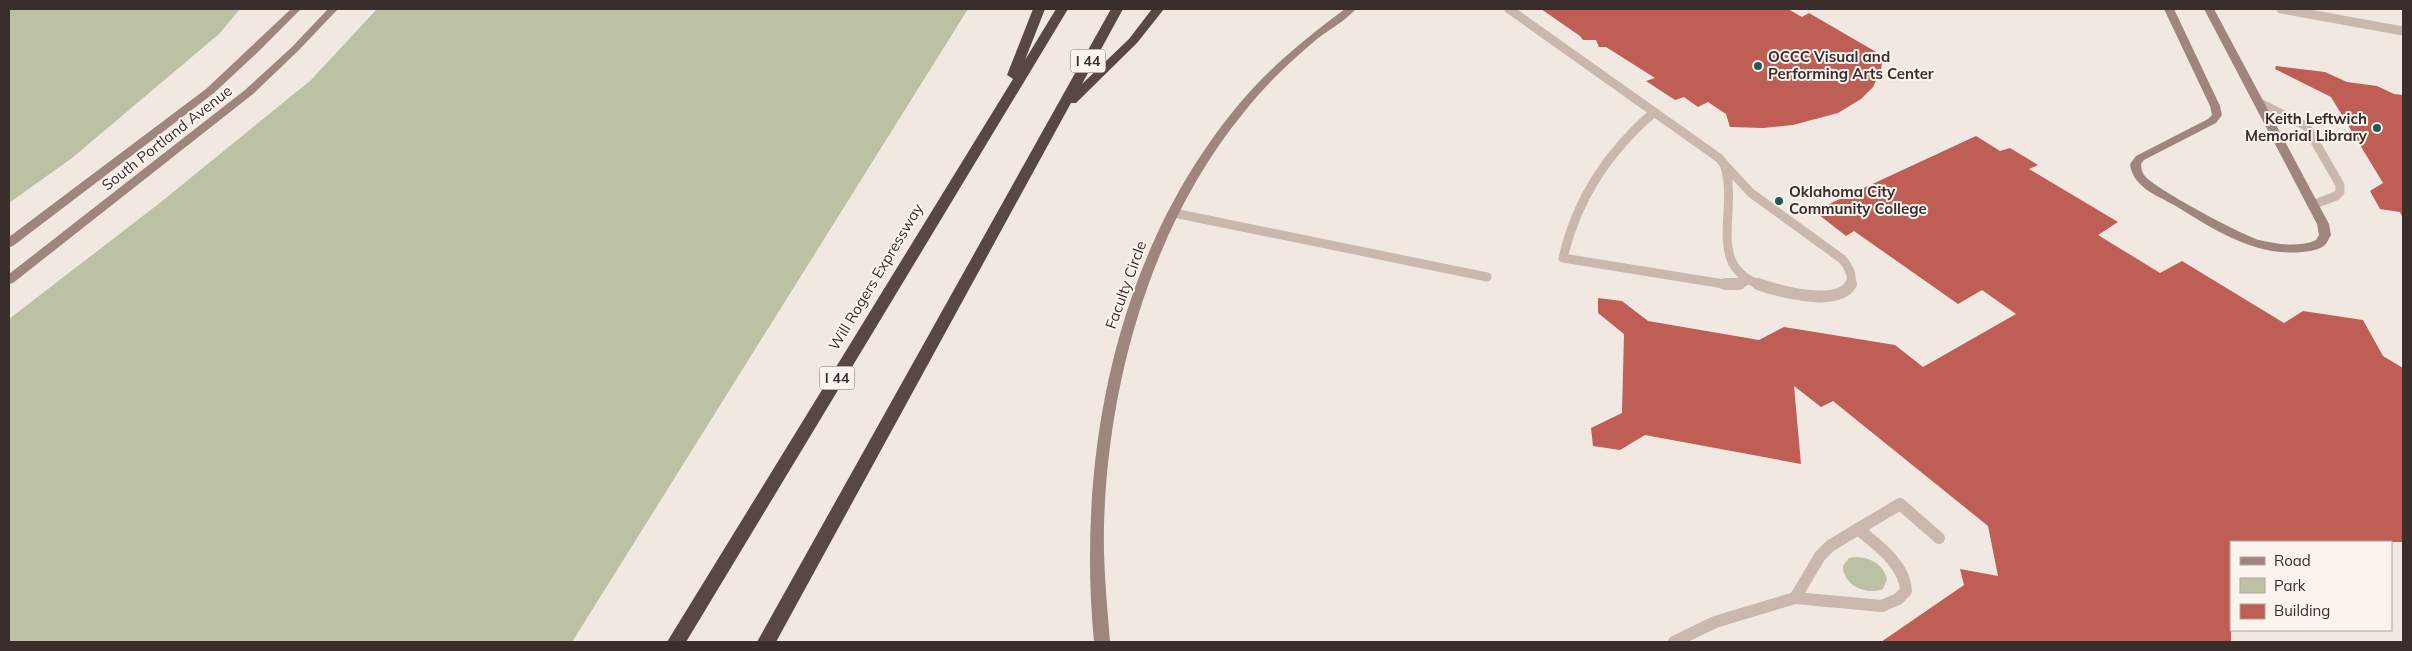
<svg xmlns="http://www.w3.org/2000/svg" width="2412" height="651" font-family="Mulish,sans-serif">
  <rect width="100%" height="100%" fill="#f2e8e2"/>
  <g fill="#bbc1a2">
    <path d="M9,9H240L219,34L72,158L9,203Z"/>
    <path d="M377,9H968L572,642H9V319L161,202L311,80Z"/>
    <path d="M1854,557C1870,557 1883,564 1887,579L1883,589C1866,596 1843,585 1843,566L1849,558Z"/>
  </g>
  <g fill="#be5e54">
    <path d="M1541,9H1788L1802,17L1809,13L1883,56L1881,70L1873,87L1861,99L1838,113L1793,125L1763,128L1730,127L1726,114L1708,102L1698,107L1684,97L1675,100L1646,81L1655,78L1606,47H1599L1596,40H1583L1580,36Z"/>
    <path d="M2276,66L2325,72L2347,82L2377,86L2394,94L2403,95V218L2400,212L2380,209L2370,191L2383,183L2331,97L2275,69Z"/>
    <path d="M1976,136L2000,151L2010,148L2038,165L2029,169L2118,222L2098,235L2160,273L2182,261L2284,323L2303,311L2363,320L2383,356L2403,368V542H2231V642H1881L1964,585L1960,569L1998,576L1988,526L1833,401L1821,407L1794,386L1801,464L1645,435L1620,450L1593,446L1591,428L1622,413L1624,334L1598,313V298L1622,301L1648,321L1759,340L1784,327L1895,345L1923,367L2016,314L1982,290L1958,304L1854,231L1846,236L1814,211Z"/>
  </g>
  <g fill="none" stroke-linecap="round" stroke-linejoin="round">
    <g stroke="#cab7ae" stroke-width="9">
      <path d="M1509,9L1719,158L1724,164"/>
      <path d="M2281,9L2403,31"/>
      <path d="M2258,102L2306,126L2340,185V192L2336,196L2312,205"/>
      <path d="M1654,112C1608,152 1577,198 1563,258L1730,285L1741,284L1747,280"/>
      <path d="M1724,164L1751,193L1842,259C1848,266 1854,276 1850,285"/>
      <path d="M1724,164C1740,209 1704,266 1761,285"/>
      <path d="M1174,213L1487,277"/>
    </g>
    <g stroke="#cab7ae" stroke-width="12">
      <path d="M1725,284H1739"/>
      <path d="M1758,284C1778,291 1838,308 1851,284"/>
      <path d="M1858,529L1900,504L1939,538"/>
      <path d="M1858,529C1877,545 1905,564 1906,591L1898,599L1882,606L1795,598L1820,556L1830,546Z"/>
      <path d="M1674,642L1715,622L1795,598"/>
    </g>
    <g fill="#9e867f" fill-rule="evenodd">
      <path d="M291,9H301L259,51L214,93L13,246L9,247V237L206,89Z"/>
      <path d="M328,9H338L298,51L253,94L13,283L9,284V274L245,90L292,47Z"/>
      <path d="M1345,9H1356C1345,21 1330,29 1317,39C1291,61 1266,84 1245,111C1152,223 1108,381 1104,525C1103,564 1107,603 1110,642H1094C1076,452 1117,244 1246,96C1275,63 1310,35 1345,9Z"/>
      <path d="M2164,9H2174L2220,106L2222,115L2216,123L2144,160L2141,164C2141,168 2142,172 2144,175C2153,188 2242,235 2259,240C2277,244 2299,248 2316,240L2319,235L2317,224L2204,9H2214L2329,224L2331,235C2329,238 2327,243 2325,245C2319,250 2310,251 2303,252C2257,257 2216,231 2179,208C2160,196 2133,189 2130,164L2136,156L2208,119L2212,115L2210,106Z"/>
    </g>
    <g fill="#594744" fill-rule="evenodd">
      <path d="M1033,9H1045L1025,60L1056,9H1068L686,642H667L1013,79L1007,75Z"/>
      <path d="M1111,9H1123L1082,84L1129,39L1152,9H1164L1137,43L1076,103H1071L776,642H757Z"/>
    </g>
  </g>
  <g fill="#245854" stroke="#faf3ee" stroke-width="2">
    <circle cx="1758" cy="66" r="5"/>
    <circle cx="2377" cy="128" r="5"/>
    <circle cx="1779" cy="201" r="5"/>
  </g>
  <g text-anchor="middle" stroke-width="4" stroke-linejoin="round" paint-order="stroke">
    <g fill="#faf3ee" stroke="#736966" stroke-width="1">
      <rect x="1070.5" y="49.5" width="35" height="23" rx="4"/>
      <rect x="819.5" y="366.5" width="35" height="23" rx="4"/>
    </g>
    <g font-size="14" font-weight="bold" fill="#392e2c">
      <text x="1088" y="66">I 44</text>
      <text x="837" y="383">I 44</text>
    </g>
    <g font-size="15" font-weight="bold" fill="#392e2c" stroke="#faf3ee" text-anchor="start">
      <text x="1768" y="62">OCCC Visual and<tspan x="1768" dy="17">Performing Arts Center</tspan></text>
      <text x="2367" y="124" text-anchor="end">Keith Leftwich<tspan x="2367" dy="17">Memorial Library</tspan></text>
      <text x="1789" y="197">Oklahoma City<tspan x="1789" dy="17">Community College</tspan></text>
    </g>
    <g font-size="15" fill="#392e2c" stroke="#faf3ee">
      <text transform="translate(167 138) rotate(-38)" y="5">South Portland Avenue</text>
      <text transform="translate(876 277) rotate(-59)" y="5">Will Rogers Expressway</text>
      <text transform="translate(1126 285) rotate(-70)" y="5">Faculty Circle</text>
    </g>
  </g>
  <rect width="2412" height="651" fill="none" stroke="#392e2c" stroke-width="20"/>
  <rect x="2230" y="541" width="162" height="90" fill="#faf3ee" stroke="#ada4a0"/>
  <rect x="2240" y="557" width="25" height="8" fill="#9e867f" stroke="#ada4a0"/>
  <text x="2274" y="566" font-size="15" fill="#392e2c">Road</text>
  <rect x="2240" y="578" width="25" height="15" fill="#bbc1a2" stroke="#ada4a0"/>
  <text x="2274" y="591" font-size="15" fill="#392e2c">Park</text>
  <rect x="2240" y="604" width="25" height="15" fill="#be5e54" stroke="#ada4a0"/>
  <text x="2274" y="616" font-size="15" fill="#392e2c">Building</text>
</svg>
